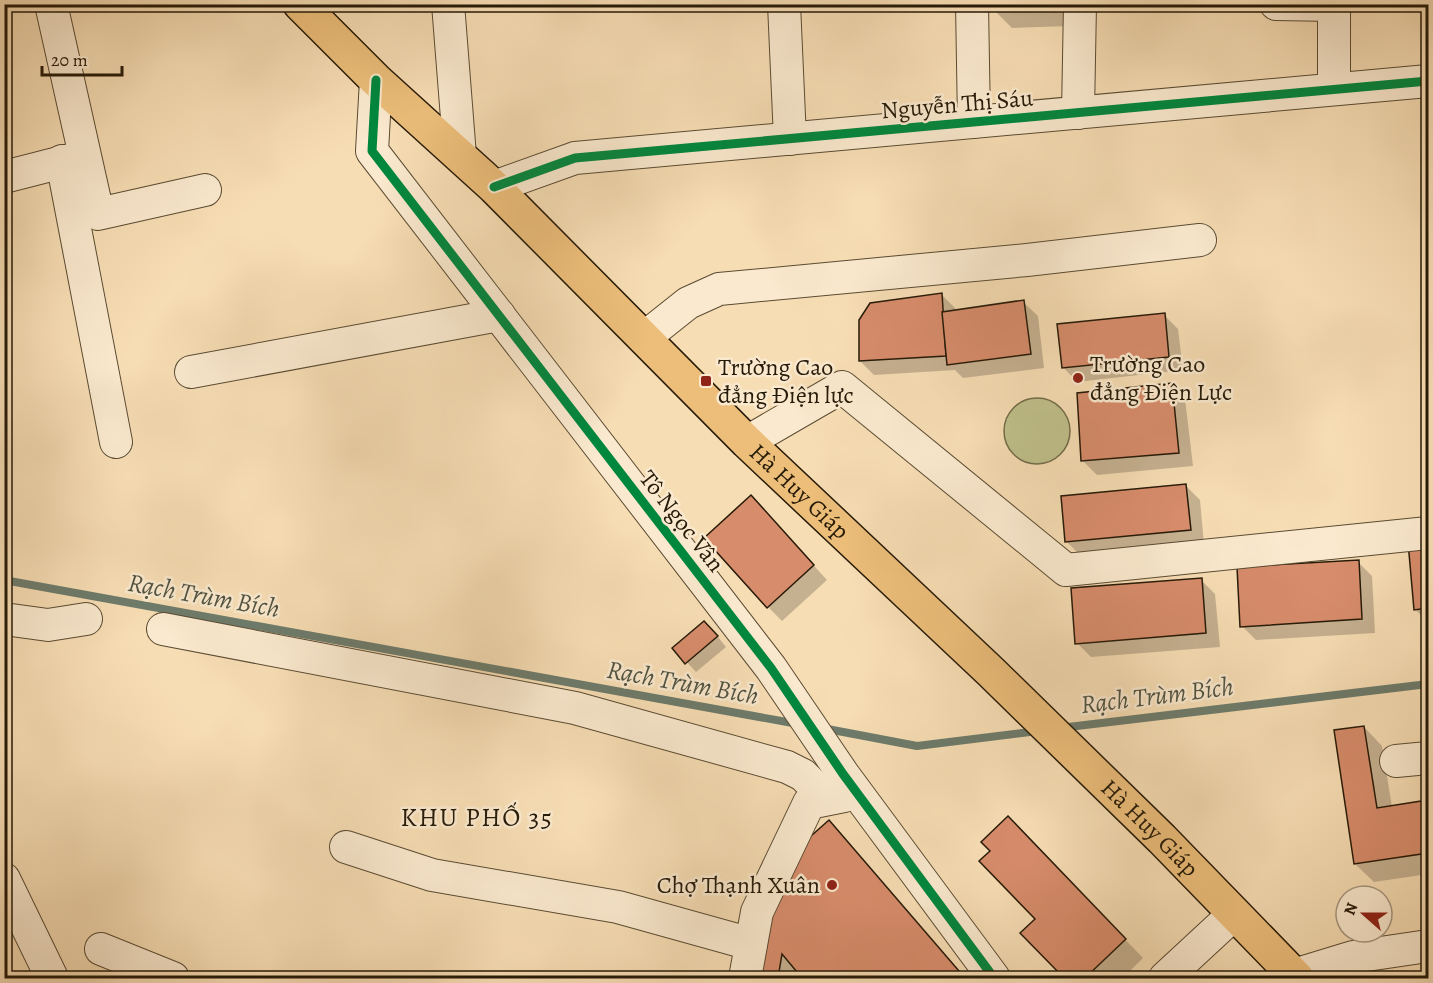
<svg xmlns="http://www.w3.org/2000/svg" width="1433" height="983" font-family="Alegreya,serif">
  <rect width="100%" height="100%" fill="#f7ddb4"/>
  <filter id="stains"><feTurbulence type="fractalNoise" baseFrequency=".00333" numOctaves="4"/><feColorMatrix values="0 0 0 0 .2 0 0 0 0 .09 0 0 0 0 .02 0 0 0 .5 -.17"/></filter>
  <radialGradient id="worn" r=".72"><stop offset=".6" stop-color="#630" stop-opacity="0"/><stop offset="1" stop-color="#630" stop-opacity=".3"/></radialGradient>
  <circle fill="#bfc08b" stroke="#726d4a" stroke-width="1.5" cx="1037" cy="431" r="33"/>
  <g fill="#0003">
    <path d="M988,4H1070L1071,26L1012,28Z"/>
    <path d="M1116,4H1181V10L1123,12Z"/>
    <path d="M941,294L955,308V312L1023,302L1038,316L1044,368L963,378L955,370L874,375L860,361Z"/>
    <path d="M1164,315L1178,329L1183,370L1077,382L1063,367Z"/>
    <path d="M1171,384L1185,399L1193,466L1097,475L1083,461Z"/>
    <path d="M1186,486L1200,500L1204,544L1081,556L1066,541Z"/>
    <path d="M751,497L827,580L782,621L768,607Z"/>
    <path d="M1428,542V623L1415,609Z"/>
    <path d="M1358,562L1372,576L1375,633L1256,640L1242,626Z"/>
    <path d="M1201,580L1215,594L1220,647L1091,657L1077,643Z"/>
    <path d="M714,632L726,647L696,672L674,648Z"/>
    <path d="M1364,727L1382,746L1392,807L1428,801V874L1374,882L1355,864Z"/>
    <path d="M829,822L847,841L966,978H803L800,974L799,978H760Z"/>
    <path d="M1027,837L1143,958L1123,978H1066L1022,933L1037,919Z"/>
  </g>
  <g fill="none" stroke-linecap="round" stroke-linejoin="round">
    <g stroke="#6d7b6b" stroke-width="8">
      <path d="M4,580L798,724"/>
      <path d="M822,728L917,746L1038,731"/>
      <path d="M1060,728L1428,684"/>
    </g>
  </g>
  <g fill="#d78c6b" stroke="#261a08" stroke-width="1.5">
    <path d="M942,293L946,356L859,361V320L870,303Z"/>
    <path d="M1024,300L1031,354L947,365L942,312Z"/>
    <path d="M1165,313L1169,357L1062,368L1057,324Z"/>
    <path d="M1172,383L1179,453L1081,461L1077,393Z"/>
    <path d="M1186,484L1191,530L1065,542L1061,496Z"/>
    <path d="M751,495L814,565L767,608L704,538Z"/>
    <path d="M1428,541V608L1414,610L1408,542Z"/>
    <path d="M1359,560L1362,619L1240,627L1237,567Z"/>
    <path d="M1202,578L1206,633L1075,644L1071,588Z"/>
    <path d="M704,621L718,636L685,664L672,648Z"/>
    <path d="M1364,726L1377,808L1428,800V853L1354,864L1334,730Z"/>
    <path d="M1008,816L1126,939L1085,978H1064L1020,933L1035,919L979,861L990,851L981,842Z"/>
    <path d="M829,820L965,978H802L782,954L778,978H758L768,917L793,852Z"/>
  </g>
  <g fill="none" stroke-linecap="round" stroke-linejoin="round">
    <defs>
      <g id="minor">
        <path d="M51,4L98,214L205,190"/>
        <path d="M448,4L460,156"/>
        <path d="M784,4L790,139"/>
        <path d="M972,4L974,122"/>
        <path d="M1276,4L1334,5"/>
        <path d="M376,80L372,151L771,668L843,774L994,978"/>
        <path d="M1334,89V4"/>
        <path d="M1078,113L1080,4"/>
        <path d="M62,161L116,442"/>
        <path d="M4,177L82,157"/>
        <path d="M494,187L575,158L1428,81"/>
        <path d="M644,338L688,303L719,289L1027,260L1200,240"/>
        <path d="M191,372L499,315"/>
        <path d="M747,442L842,387L1066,570L1428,533"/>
        <path d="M4,619L48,625L86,619"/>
        <path d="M163,629L575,708L787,767L803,775L827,799"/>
        <path d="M1396,761L1428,758"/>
        <path d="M346,847L432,875L618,907L751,944"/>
        <path d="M4,879L52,978"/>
        <path d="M101,949L173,978"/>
        <path d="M1294,975L1353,957L1428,946"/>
        <path d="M745,978L757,912L809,803L844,796"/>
        <path d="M1165,978L1233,915"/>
      </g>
      <g id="major">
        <path id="s1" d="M300,4L376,80L494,187L747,442L990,671L1162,839L1297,978"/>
      </g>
    </defs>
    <use href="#minor" stroke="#5a4b33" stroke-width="34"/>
    <use href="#major" stroke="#261a08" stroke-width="36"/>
    <use href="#minor" stroke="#fae9ce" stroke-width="32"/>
    <use href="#major" stroke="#ecbe7a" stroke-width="33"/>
    <defs>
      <g id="cycleway">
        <path d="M376,80L372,151L771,668L843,774L994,978"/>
        <path d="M494,187L575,158L1428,81"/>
      </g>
    </defs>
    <use href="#cycleway" stroke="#fae9ce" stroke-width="13"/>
    <use href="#cycleway" stroke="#00873e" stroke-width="9"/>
  </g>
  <g fill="#8f2418" stroke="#fae9ce" stroke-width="2">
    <circle cx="1078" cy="378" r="6"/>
    <rect x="700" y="375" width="12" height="12" rx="3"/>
    <circle cx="832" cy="885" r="6"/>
  </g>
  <g text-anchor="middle" stroke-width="5" stroke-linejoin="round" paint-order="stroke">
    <g font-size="24" fill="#261a08" stroke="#fae9ce">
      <text transform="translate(957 104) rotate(-5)" y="8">Nguyễn Thị Sáu</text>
      <text dy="8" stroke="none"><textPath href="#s1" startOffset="698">Hà Huy Giáp</textPath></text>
      <text transform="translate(682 521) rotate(52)" y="8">Tô Ngọc Vân</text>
      <text dy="8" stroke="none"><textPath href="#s1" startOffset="1184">Hà Huy Giáp</textPath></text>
    </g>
    <g font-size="24" fill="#261a08" stroke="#fae9ce" text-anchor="start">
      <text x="1090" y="372">Trường Cao<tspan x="1090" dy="28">đẳng Điện Lực</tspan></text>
      <text x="718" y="375">Trường Cao<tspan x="718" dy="28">đẳng Điện lực</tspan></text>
      <text x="820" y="893" text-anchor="end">Chợ Thạnh Xuân</text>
    </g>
    <g font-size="26" font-style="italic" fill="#505342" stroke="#fae9ce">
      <text transform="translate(204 595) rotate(10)" y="9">Rạch Trùm Bích</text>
      <text transform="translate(683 682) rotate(10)" y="9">Rạch Trùm Bích</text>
      <text transform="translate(1157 695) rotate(-7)" y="9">Rạch Trùm Bích</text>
    </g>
    <g font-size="26" letter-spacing="1.5" fill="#261a08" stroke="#fae9ce">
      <text x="477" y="826">KHU PHỐ 35</text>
    </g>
  </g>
  <rect width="1433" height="983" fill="none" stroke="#f7ddb4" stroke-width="24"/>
  <rect x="6" y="6" width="1421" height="971" fill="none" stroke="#261a08" stroke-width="3"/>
  <rect x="12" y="12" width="1409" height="959" fill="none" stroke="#261a08" stroke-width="1.5"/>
  <g transform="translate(1364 914) rotate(291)"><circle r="28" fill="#fae9ce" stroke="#a5967f" stroke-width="1.5"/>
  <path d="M0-4.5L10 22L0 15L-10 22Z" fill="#8f2418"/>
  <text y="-9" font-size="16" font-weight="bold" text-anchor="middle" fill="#261a08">N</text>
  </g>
  <path d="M42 66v9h80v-9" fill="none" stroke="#261a08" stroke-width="3"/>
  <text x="51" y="66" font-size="18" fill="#261a08" stroke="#fae9ce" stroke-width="4.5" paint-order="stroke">20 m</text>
  <rect width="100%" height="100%" filter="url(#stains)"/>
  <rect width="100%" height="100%" fill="url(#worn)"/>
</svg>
